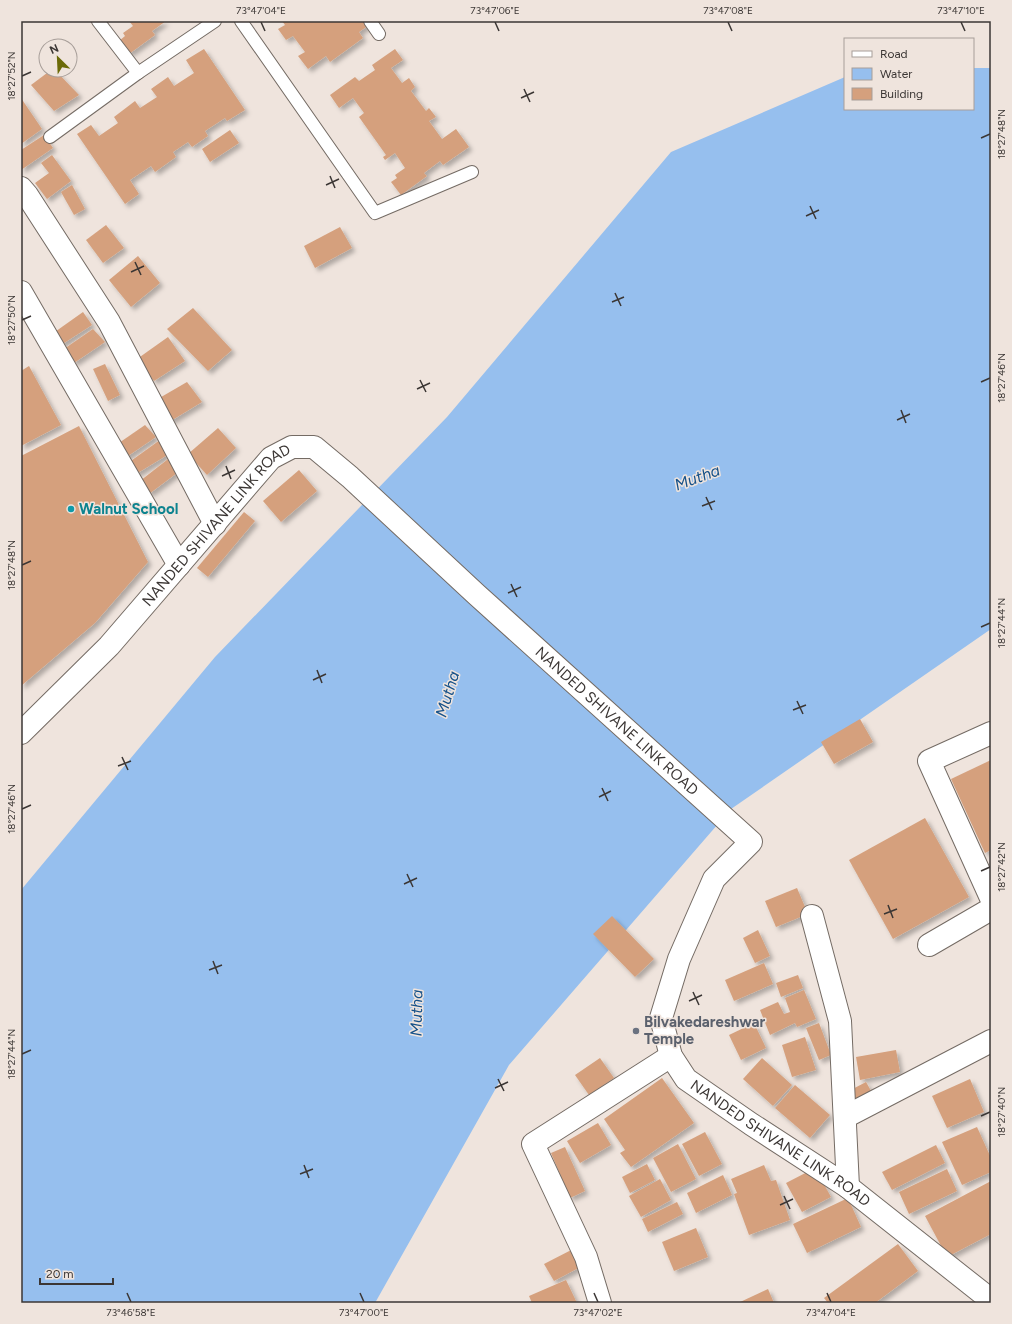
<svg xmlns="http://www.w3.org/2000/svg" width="1012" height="1324" font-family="Figtree,sans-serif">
  <defs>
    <filter id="shadow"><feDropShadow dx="3.5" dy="3.5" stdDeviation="2" flood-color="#0004"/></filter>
  </defs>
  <rect width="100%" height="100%" fill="#efe4dd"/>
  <path fill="#96bfee" d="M973,68H991V629L731,809L509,1065L375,1303H21V890L215,657L447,417L671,152L845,77V109H973Z"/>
  <g fill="#d5a07d" filter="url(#shadow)">
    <path d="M129,21H166L152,31L155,35L129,54L119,41L125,36L123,33L133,26Z"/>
    <path d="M282,21H366L369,25L359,32L363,38L330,62L326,56L308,69L298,56L305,52L293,36L286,40L278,29L285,25Z"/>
    <path d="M204,49L245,110L227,121L225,118L205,131L208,136L192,147L188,142L173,152L176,157L155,172L151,166L130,180L139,194L125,204L77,134L91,125L99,136L118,123L114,117L135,101L140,108L157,97L151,89L168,77L174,86L194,73L186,60Z"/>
    <path d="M395,49L403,60L391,68L402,83L409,78L415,87L411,91L426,111L429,108L436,117L429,121L442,139L456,129L469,147L443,165L440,161L424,173L427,176L401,195L391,182L397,178L395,175L405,168L395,153L385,160L383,157L386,155L359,117L364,113L353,98L339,108L330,95L355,77L359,81L375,70L372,65Z"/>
    <path d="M51,70H55L79,95L54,111L31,85Z"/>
    <path d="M21,98L42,129L21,144Z"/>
    <path d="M230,130L239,143L210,162L202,149Z"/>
    <path d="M44,135L53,148L21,170V150Z"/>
    <path d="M52,155L71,181L47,199L35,183L49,173L41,163Z"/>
    <path d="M72,185L85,209L74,215L61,192Z"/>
    <path d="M106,225L124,248L103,263L86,240Z"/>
    <path d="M340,227L352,248L315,268L304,246Z"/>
    <path d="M138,256L160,283L131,307L109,280Z"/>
    <path d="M193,308L232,350L208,371L167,329Z"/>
    <path d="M83,312L92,325L61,345L52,334Z"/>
    <path d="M93,329L105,342L74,363L64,349Z"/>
    <path d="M168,337L185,361L154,381L137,359Z"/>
    <path d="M105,364L120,395L108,401L93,369Z"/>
    <path d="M29,366L61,425L21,446V371Z"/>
    <path d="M187,382L202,402L169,422L156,400Z"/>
    <path d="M145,425L156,437L125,458L116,445Z"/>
    <path d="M79,426L148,562L95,623L21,686V456Z"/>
    <path d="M218,428L236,448L207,475L188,454Z"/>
    <path d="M160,440L169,454L136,474L128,463Z"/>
    <path d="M172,456L181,470L149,494L140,481Z"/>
    <path d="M299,470L317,491L281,522L263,501Z"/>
    <path d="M244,512L255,521L208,577L197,568Z"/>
    <path d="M860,719L873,742L834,764L821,742Z"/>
    <path d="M991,760V850L985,853L951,779Z"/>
    <path d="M925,818L969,897L893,939L849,860Z"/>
    <path d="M797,888L808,914L776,927L765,901Z"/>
    <path d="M612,916L654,959L635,977L593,934Z"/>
    <path d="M758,930L770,956L755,963L743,938Z"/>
    <path d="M764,963L773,984L734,1001L725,980Z"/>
    <path d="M798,975L803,988L781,997L776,983Z"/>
    <path d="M804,990L816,1019L797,1027L795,1023L770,1035L760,1010L778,1002L784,1014L790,1012L785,998Z"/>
    <path d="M754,1023L766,1048L741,1060L729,1035Z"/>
    <path d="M819,1023L831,1055L819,1060L806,1028Z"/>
    <path d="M805,1037L816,1070L792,1077L782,1045Z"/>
    <path d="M896,1050L900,1072L860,1080L856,1057Z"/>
    <path d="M600,1058L614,1078L589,1095L575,1075Z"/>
    <path d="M762,1058L792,1085L773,1106L743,1079Z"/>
    <path d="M662,1078L694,1123L631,1167L620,1153L625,1150L604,1119Z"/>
    <path d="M970,1079L984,1112L947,1128L932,1096Z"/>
    <path d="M866,1082L875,1098L855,1108L847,1092Z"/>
    <path d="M795,1085L830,1115L810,1138L775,1108Z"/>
    <path d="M598,1123L611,1145L580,1163L567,1141Z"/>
    <path d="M977,1127L991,1158V1172L962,1185L942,1142Z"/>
    <path d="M705,1132L722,1164L699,1176L682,1144Z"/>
    <path d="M678,1144L696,1179L671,1192L653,1158Z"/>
    <path d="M936,1145L945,1163L892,1190L882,1172Z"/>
    <path d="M565,1147L585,1191L570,1198L551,1153Z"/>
    <path d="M647,1164L655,1180L630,1193L622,1177Z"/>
    <path d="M764,1165L771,1181L776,1180L790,1220L749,1235L734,1194L737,1193L731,1179Z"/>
    <path d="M815,1168L831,1197L802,1212L786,1183Z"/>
    <path d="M947,1169L957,1191L909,1214L899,1192Z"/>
    <path d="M723,1175L732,1195L696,1213L687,1193Z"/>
    <path d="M660,1179L671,1200L641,1217L629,1196Z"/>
    <path d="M991,1181V1234L947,1257L925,1216Z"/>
    <path d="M848,1198L861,1227L807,1253L793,1224Z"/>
    <path d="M677,1202L683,1214L648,1232L642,1219Z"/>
    <path d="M696,1228L708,1257L674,1271L662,1242Z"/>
    <path d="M898,1244L918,1271L875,1303H828L824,1298Z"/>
    <path d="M577,1247L586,1264L554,1281L544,1264Z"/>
    <path d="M566,1280L577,1303H532L529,1296Z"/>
    <path d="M768,1289L774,1303H738Z"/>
  </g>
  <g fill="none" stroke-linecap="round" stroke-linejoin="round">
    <defs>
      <g id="lane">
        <path d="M98,21L138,73"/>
        <path d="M241,21L375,213L472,172"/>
        <path d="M370,21L379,34"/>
        <path d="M50,137L138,73L215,21"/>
      </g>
      <g id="street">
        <path d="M21,188L27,195L109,322L215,524"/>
        <path d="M21,292L179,565"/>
        <path d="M991,733L929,761L991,898"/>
        <path d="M812,916L840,1021L848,1187"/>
        <path d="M929,945L991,909"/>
        <path d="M845,1117L991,1041"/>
        <path d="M600,1303L586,1257L533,1144L671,1056"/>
      </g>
      <g id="secondary">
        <path id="s1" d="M21,733L109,646L271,458L292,447H314L350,477L477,595L751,842L714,879L679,959L661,1018L671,1056L686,1079L751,1124L848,1187L991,1300"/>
      </g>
    </defs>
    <use href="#lane" stroke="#746b64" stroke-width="14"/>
    <use href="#street" stroke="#746b64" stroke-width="24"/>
    <use href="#secondary" stroke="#746b64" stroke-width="24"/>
    <use href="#lane" stroke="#fff" stroke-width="12"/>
    <use href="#street" stroke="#fff" stroke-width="22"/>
    <use href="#secondary" stroke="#fff" stroke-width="22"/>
  </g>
  <path fill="none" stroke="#3b3634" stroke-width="1.5" d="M261,22L265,31M495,22L499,31M728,22L732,31M961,22L965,31M22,76L31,72M524,89L530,102M521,98L534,92M981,138L990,134M330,176L335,188M326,185L339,179M810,206L816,219M806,216L819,210M135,262L141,275M131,272L144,266M615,293L621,306M612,302L624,297M22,320L31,316M420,380L426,392M981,382L990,378M417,389L430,383M901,410L906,423M897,420L910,414M226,466L231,479M222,476L235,470M706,497L712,510M702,506L715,501M22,565L31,561M511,584L517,597M508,593L521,587M981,627L990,623M317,670L322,683M313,680L326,674M797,701L803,714M793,710L806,705M122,757L128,770M118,766L131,761M602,788L608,801M599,797L611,791M22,809L31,805M981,871L990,867M407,874L413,887M404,884L417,878M888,905L893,918M884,914L897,909M213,961L218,974M209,970L222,965M693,992L699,1005M689,1001L702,995M22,1054L31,1050M498,1079L504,1091M495,1088L508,1082M981,1116L990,1112M304,1165L309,1178M300,1174L313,1169M784,1196L790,1209M780,1205L793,1199M127,1293L131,1302M360,1293L364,1302M594,1293L598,1302M827,1293L831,1302"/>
  <circle fill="#0f9aa8" stroke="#efe4dd" stroke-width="1.5" cx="71" cy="509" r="4"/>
  <circle fill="#6b7280" stroke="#efe4dd" stroke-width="1.5" cx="636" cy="1031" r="4"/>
  <g text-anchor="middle" stroke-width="3" stroke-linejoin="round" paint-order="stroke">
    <g font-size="15" font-weight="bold" fill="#0d838f" stroke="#efe4dd" text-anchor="start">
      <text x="79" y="514">Walnut School</text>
    </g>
    <g font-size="15" fill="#3b3634" stroke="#efe4dd">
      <text dy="5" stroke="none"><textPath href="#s1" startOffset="286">NANDED SHIVANE LINK ROAD</textPath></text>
      <text dy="5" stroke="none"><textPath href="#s1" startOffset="826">NANDED SHIVANE LINK ROAD</textPath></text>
      <text dy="5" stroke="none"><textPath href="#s1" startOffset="1389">NANDED SHIVANE LINK ROAD</textPath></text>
    </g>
    <g font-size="15" font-weight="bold" fill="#5b616d" stroke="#efe4dd" text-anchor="start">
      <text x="644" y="1027">Bilvakedareshwar<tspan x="644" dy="17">Temple</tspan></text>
    </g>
    <g font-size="16" font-style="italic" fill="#165189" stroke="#efe4dd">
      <text transform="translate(697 477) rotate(-20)" y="6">Mutha</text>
      <text transform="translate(447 694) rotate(-73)" y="6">Mutha</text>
      <text transform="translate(416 1013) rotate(-89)" y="6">Mutha</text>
    </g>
  </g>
  <rect width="1012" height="1324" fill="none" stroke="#efe4dd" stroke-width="44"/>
  <rect x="844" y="38" width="130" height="72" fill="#efe4dd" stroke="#a79e99"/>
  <rect x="852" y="51" width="20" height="6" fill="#ffffff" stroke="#a79e99"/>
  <text x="880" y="58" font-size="12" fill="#3b3634">Road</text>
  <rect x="852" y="68" width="20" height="12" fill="#96bfee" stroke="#a79e99"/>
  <text x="880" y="78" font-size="12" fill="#3b3634">Water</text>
  <rect x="852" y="88" width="20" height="12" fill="#d5a07d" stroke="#a79e99"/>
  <text x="880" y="98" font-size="12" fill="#3b3634">Building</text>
  <g transform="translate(58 58) rotate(336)"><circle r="19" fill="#efe4dd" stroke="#a79e99"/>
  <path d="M0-3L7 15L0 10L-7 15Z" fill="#6b6a07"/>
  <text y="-6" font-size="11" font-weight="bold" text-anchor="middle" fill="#3b3634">N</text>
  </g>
  <path d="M40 1278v6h73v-6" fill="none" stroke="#3b3634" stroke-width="2"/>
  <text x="46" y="1278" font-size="12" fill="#3b3634" stroke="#efe4dd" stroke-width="3" paint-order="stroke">20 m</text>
  <rect x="22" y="22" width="968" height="1280" fill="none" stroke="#3b3634" stroke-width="1.5"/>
  <g font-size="10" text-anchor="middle" fill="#3b3634">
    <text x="261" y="14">73°47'04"E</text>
    <text x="495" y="14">73°47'06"E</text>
    <text x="728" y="14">73°47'08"E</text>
    <text x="961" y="14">73°47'10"E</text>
    <text transform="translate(11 76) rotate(-90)" y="4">18°27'52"N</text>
    <text transform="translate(1001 134) rotate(-90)" y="4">18°27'48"N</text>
    <text transform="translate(11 320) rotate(-90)" y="4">18°27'50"N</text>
    <text transform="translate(1001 378) rotate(-90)" y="4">18°27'46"N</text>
    <text transform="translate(11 565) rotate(-90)" y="4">18°27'48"N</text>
    <text transform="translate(1001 623) rotate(-90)" y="4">18°27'44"N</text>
    <text transform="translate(11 809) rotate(-90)" y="4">18°27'46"N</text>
    <text transform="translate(1001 867) rotate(-90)" y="4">18°27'42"N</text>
    <text transform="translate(11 1054) rotate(-90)" y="4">18°27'44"N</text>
    <text transform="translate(1001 1112) rotate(-90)" y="4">18°27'40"N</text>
    <text x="131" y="1316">73°46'58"E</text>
    <text x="364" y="1316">73°47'00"E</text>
    <text x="598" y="1316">73°47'02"E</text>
    <text x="831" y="1316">73°47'04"E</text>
  </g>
</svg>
